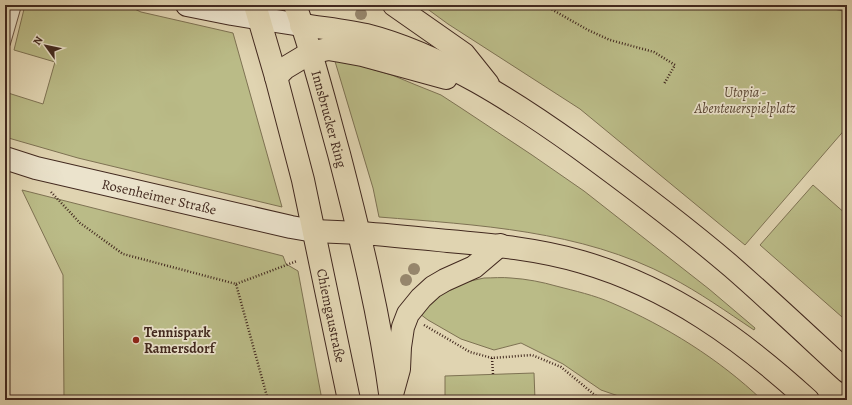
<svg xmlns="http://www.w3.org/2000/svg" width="852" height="405" font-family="Alegreya,serif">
  <rect width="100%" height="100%" fill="#e0d4b1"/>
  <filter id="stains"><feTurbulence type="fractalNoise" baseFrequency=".005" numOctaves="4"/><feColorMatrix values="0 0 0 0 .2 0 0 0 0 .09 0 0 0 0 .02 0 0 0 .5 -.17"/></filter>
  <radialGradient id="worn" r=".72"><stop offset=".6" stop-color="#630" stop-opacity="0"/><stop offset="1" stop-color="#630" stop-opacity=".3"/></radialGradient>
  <g fill="#babb87" stroke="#7e7253">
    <path d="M25,5H126L141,12L233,33L282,207L78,158L5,137V92L43,104L55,62L14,50Z"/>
    <path d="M422,5H817L847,12V127L745,245L580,109L448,24Z"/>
    <path d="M334,58L392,75L416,85L441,95L461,108L532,155L584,191L709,289L755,328L754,330C727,312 699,292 670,277C581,230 477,225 379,217L373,188Z"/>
    <path d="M813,185L847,215V311L842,317L760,245Z"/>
    <path d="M22,190L283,256L286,264L298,271L322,400H64L63,275Z"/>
    <path d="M484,278C493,278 502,277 511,278C527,279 542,282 556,286C575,291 594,295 612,303C666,326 719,359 762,400H630L601,390L563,364L521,343L494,350L461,339L428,320L420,314L439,294L466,282Z"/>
    <path d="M534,373L535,400H445V376Z"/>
  </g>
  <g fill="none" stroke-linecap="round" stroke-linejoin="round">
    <defs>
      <path id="lane" d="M5,43L16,5"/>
      <g id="secondary">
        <path d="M187,5L232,14L301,25"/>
        <path id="s1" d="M5,158L36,168L291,227L314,231"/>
      </g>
      <g id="primary">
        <path id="s2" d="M255,5L276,77L303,180L349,400"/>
        <path id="s3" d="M295,5C313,53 325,104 339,154C360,235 380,317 391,400"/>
        <path d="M276,77L285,68L310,53"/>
        <path d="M314,231L360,233"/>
      </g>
      <g id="highway">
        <path d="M394,5L464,54L488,84"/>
        <path d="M301,25C323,28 345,30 366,35C441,54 516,103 579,148C631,186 683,225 732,267C771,301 809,337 847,372"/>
        <path d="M310,53L328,49L340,51L362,55L446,78"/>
        <path d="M360,233C389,235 418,238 448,241C493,245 538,249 582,262C671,288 741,339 808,400"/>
        <path d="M391,398L399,369L400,347L403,327L408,314L421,298L433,287L445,280L474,267L500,245"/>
      </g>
    </defs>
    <use href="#lane" stroke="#6a5444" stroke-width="12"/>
    <use href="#secondary" stroke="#42291f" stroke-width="24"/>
    <use href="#primary" stroke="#42291f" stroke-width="24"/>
    <use href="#highway" stroke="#42291f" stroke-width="24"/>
    <g stroke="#42291f" stroke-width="2.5" stroke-dasharray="1 2" stroke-linecap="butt">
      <path d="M544,5L588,30L610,40L654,52L675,65L664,84"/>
      <path d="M51,192L80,223L123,254L236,284L268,400"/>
      <path d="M236,284L297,261"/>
      <path d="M424,325L470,352L492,358L532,355L561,367L596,396L612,400"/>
      <path d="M492,358L493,374"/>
      <path d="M586,400L596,396"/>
    </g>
    <use href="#lane" stroke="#ebe3cc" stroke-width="10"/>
    <use href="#secondary" stroke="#ebe3cc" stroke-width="22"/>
    <use href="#primary" stroke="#e0d4b1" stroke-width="22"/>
    <use href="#highway" stroke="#e0d4b1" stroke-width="22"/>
  </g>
  <g fill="#96866c">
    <circle cx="361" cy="14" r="6"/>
    <circle cx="414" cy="269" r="6"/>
    <circle cx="406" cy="280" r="6"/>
  </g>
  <circle fill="#8f2418" stroke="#ebe3cc" stroke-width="1.5" cx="136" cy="340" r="4"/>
  <g text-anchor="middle" stroke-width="3.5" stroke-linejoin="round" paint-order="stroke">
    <g font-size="14" font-style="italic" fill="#5a4634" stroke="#ebe3cc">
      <text x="745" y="97">Utopia -<tspan x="745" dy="16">Abenteuerspielplatz</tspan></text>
    </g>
    <g font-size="14" fill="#42291f" stroke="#ebe3cc">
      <text dy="5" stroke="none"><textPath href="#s3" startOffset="119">Innsbrucker Ring</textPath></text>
      <text dy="5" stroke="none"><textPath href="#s1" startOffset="159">Rosenheimer Straße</textPath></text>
      <text dy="5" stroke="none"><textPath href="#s2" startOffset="320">Chiemgaustraße</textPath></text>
    </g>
    <g font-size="14" font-weight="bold" fill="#42291f" stroke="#ebe3cc" text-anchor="start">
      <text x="144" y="337">Tennispark<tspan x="144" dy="16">Ramersdorf</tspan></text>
    </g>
  </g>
  <rect width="852" height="405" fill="none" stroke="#e0d4b1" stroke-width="20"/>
  <rect x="6" y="6" width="840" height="393" fill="none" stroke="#42291f" stroke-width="2"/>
  <rect x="10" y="10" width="832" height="385" fill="none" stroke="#42291f"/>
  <g transform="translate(46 46) rotate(303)" stroke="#ebe3cc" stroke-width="3" paint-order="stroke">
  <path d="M0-3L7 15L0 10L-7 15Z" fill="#42291f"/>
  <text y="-6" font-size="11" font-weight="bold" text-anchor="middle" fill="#42291f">N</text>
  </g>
  <rect width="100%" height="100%" filter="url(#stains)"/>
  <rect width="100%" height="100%" fill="url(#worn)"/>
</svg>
